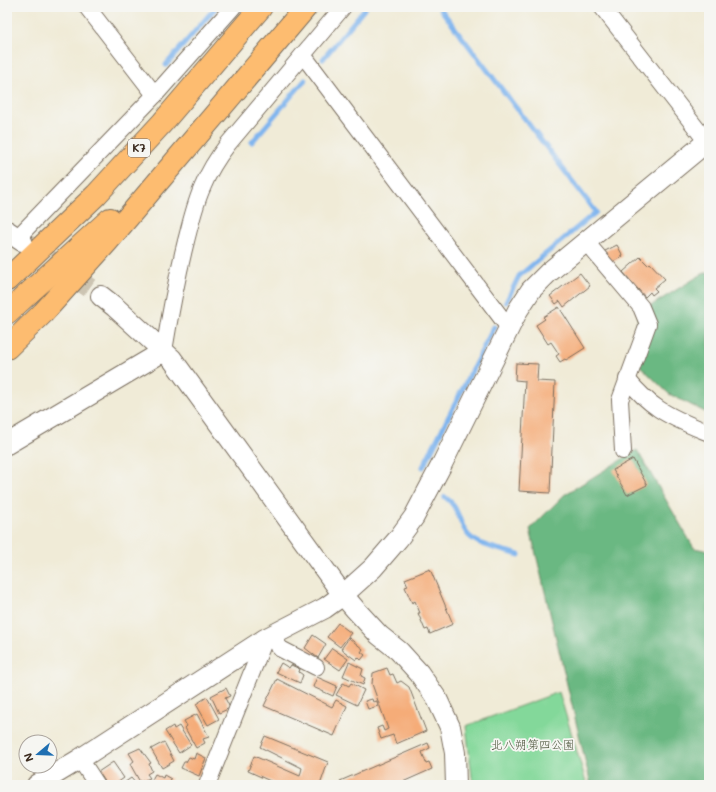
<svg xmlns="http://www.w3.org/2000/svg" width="716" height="792" font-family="Mali,'Klee One',sans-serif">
  <rect width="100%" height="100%" fill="#f6f6f2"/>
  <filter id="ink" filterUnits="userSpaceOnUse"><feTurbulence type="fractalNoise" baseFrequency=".025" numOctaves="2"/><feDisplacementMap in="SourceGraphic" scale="8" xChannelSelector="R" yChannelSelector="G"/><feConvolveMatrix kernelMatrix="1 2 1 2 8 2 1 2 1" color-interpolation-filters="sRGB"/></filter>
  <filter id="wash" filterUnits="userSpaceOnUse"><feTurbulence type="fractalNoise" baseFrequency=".012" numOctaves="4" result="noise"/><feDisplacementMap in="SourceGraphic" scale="16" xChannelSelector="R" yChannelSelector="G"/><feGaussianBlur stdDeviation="0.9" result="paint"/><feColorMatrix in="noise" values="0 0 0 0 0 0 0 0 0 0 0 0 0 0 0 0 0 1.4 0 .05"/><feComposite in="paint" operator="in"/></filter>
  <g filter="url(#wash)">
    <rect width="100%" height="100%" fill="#f0ebd7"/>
    <path fill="#83d89a" stroke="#5f815c" d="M559,692L587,785H473L466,726Z"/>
    <g fill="#6ab882" stroke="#527150">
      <path d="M709,272V414L669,394L631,357L639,313L702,274Z"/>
      <path d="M637,450L694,548L709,551V785H591L530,529L564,495Z"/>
    </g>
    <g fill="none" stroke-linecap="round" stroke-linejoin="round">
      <g stroke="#80b5ee" stroke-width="5">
        <path d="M439,7L596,212L519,276L506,302"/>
        <path d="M323,59L366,7"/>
        <path d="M166,65L216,7"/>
        <path d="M252,142L305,80"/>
        <path d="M423,467L494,327"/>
        <path d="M445,497C458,506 458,519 466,532C474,546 504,550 519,555"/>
      </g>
    </g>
    <g id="blocks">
      <g fill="#f5ac78">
        <path d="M617,245L623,256L609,264L603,252Z"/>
        <path d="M640,257L648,265L650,263L665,279L654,288L657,291L652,295L650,292L645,297L623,272Z"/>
        <path d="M580,273L590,286L564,307L560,301L556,304L550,296Z"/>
        <path d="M559,307L585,348L566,360L565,359L560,362L556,356L559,354L551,342L548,344L536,325L545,319L543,317Z"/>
        <path d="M516,363L538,364L537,381L555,382L550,493L519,491L525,381L515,380Z"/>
        <path d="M633,459L647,485L627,495L613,470Z"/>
        <path d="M430,569L453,624L430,634L428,629L425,630L418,613H420L415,601L412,603L405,587L408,586L405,579Z"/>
        <path d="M338,623L351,633L340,647L327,637Z"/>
        <path d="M313,635L326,644L318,658L305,648Z"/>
        <path d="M349,638L363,649L361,652L365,655L361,660L358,657L356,660L341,649Z"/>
        <path d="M332,648L348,659L340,670L324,659Z"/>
        <path d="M349,662L363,669L361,676L365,678L363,685L343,676Z"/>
        <path d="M281,663L289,668L291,665L300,669L299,672L303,675L300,683L276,672Z"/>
        <path d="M387,668L390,675L393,674L397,683L401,681L409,687L426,731L396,744L393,735L381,739L377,728L382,726L384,731L388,729L372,684L373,673Z"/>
        <path d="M317,677L337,686L333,696L313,687Z"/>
        <path d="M277,679L332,707L336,700L347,706L334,736L264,706Z"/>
        <path d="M343,683L349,686L351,683L364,690L357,705L336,695Z"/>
        <path d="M226,688L230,696L225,698L230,708L219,713L211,696Z"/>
        <path d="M207,697L219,719L208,725L196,704Z"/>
        <path d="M372,699L373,702L377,701L378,706L368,709L365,701Z"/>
        <path d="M197,714L209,737L203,739L205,743L196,748L185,728L187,726L184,721Z"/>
        <path d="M173,726L174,729L179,726L191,745L179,753L165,731Z"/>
        <path d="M265,736L328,762L320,785H279L248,771L254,756L300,776L302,768L260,747Z"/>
        <path d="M164,742L174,761L162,768L151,749Z"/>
        <path d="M428,743L430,748L422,752L426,763L429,762L432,769L396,785H342L340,781Z"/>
        <path d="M140,748L151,763L149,764L152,771L147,774L150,778L140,782L130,764L134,761L129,753Z"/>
        <path d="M196,753L206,758L199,776L181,768L184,762H186L189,757L194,759Z"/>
        <path d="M113,762L124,778L114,785H107L98,772Z"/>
        <path d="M155,774L163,778L164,775L171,779L168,785H149Z"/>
        <path d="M131,778L137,785H121Z"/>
      </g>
    </g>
  </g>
  <g filter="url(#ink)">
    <use href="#blocks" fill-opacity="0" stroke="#7a6e5f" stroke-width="1"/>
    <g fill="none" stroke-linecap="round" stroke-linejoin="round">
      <path stroke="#ccc4b2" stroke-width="20" stroke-dasharray="20 10" stroke-linecap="butt" d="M24,242L101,296"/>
      <defs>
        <g id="minor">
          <path d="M87,7L155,95"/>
          <path d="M602,7L707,142"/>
          <path d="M303,55L509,328"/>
          <path d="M17,238L155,95L233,7"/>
          <path d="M586,242L641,307L648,324L620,400L623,451"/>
          <path d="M164,351C170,314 177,277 186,241C191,222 195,203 203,186C209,171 218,157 228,144L343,7"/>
          <path d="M627,379C636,390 647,401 659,409C674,419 692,426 709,433"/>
          <path d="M270,637L281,649L316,667"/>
          <path d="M80,759L97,785"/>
          <path d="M207,785L265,639"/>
        </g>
        <g id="tertiary">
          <path d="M7,231L22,241"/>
          <path d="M101,296L115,307L172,359L343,595L355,609L379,635L399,651L419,673L437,699L450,727L455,753L456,785"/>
          <path d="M7,444L164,351"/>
          <path d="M37,785L80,759L265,639L325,608L343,595L373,568L398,539L414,517L442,464L518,310L531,290L548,273L709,140"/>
        </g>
        <g id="motorway">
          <path d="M7,280L96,195L163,122L261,7"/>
          <path d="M7,313L110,219"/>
          <path d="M7,348L43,313L107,242L306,7"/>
        </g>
      </defs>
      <use href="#minor" stroke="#7a6e5f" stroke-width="18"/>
      <use href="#tertiary" stroke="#7a6e5f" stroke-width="22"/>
      <use href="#motorway" stroke="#7a6e5f" stroke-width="24"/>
      <use href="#minor" stroke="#fff" stroke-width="16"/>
      <use href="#tertiary" stroke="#fff" stroke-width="20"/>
      <use href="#motorway" stroke="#fdbc70" stroke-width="22"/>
    </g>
  </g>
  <g text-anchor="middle" stroke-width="3.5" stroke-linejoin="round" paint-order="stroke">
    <rect fill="#f6f6f2" stroke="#73675e" stroke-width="1" x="128" y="139" width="22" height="18" rx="3"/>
    <g font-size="11" font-weight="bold" fill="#3b2a1e">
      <text x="139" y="152">K7</text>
    </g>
    <g font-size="12" fill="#4d563d" stroke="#f6f6f2">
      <text x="533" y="749">北八朔第四公園</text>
    </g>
  </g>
  <rect width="716" height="792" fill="none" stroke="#f6f6f2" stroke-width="24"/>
  <g transform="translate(38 754) rotate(251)"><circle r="19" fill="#f6f6f2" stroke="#aba49d"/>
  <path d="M0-3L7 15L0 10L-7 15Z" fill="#1f6fb2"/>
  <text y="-6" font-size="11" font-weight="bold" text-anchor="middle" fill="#3b2a1e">N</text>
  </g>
</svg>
